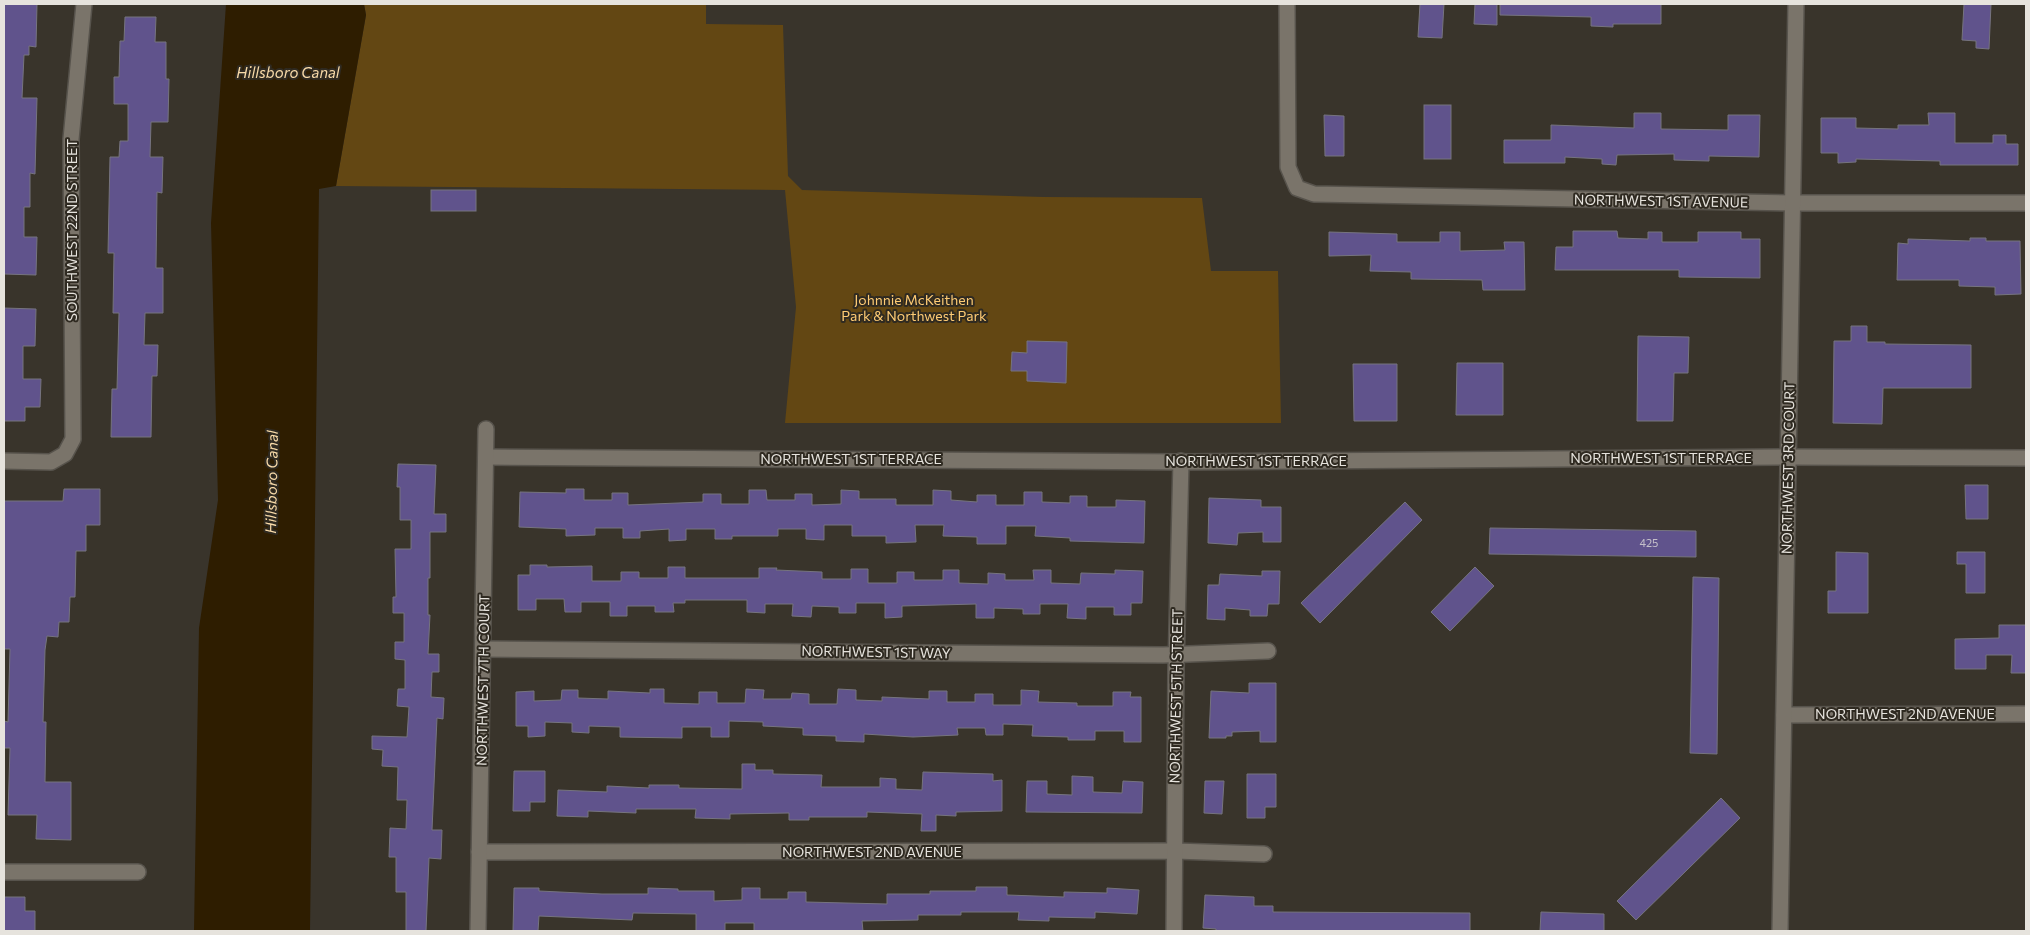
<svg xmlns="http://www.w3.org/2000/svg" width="2030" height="935" font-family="Commissioner,sans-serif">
  <rect width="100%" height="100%" fill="#39342b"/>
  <path fill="#634713" d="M364,4H706V24L783,25L788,176L802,190L1044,197L1202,198L1211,271H1278L1281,423H785L796,307L785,190L336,186L366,15Z"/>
  <path fill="#2e1d00" d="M226,4H364L366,15L336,186L319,189L310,931H194L199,628L218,500L211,223Z"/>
  <g fill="#60538c" stroke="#76747f">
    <path d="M4,4H37L36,47L29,46V55H24L22,98H37L35,174L30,173V207H24V237H37L36,275L4,274Z"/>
    <path d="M1420,4H1444L1442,38L1418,37Z"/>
    <path d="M1475,4H1497V25L1474,24Z"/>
    <path d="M1500,4H1661V24H1613V27L1591,26V17L1500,15Z"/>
    <path d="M1964,4H1991L1989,49L1976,48V41L1962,40Z"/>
    <path d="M125,17H156L155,42H166V79H169L168,122H151L150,157H163L162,193L157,192L156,268H163V313H145L144,345H158L157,376H152L151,437H111L112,389H117L119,313H113L114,253H108L110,157H119L120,141H128V104H114V77H119L120,41H124Z"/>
    <rect x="1424" y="105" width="27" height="54"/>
    <path d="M1634,113H1661V129L1728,130V115H1760L1759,157L1709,156V161L1674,160V154L1617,155L1616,165L1602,164V159L1565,157V163H1504V140H1551V125L1634,128Z"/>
    <path d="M1928,113H1955V143H1993V135H2006V144H2018V165H1940V161L1856,159V162L1838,163V153H1821V118H1856V128L1898,129V125H1929Z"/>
    <path d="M1324,115L1344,116V156H1325Z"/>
    <rect x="431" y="190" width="45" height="21"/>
    <path d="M1573,231H1617L1618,238L1648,239V232H1662V242H1698V232H1741V239H1760V278L1679,277V270H1555L1556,247H1573Z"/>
    <path d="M1329,232L1397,234V242H1440V232H1460V251L1505,250L1504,242H1524L1525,290H1483L1482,280L1411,279V272L1370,271L1371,255L1329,256Z"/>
    <path d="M1970,238H1986V241H2020L2021,294L1995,295V287L1959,286V280H1897L1898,243L1908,244V239L1970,241Z"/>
    <path d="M4,308L36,309L35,346H23V379H41L40,407H25V421H4Z"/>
    <path d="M1851,326H1867V342H1885V344L1971,345V388H1883L1882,424L1833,423L1834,341H1851Z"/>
    <path d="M1638,336L1689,337L1688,373H1674L1673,421H1637Z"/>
    <path d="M1027,341L1067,342L1066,383L1027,381V371H1011L1012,352L1027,353Z"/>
    <path d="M1457,363H1503V415H1456Z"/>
    <path d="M1353,364H1397V421H1354Z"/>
    <path d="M398,464L436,465L434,514H446V532H430V578H428V615H430L428,654H439V672H432L431,697L444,698L443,719L437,718L432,830H442L441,859L429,858L426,931H406V892H396V857H389L390,828L406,829L407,800H397L398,767L382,766L383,750L372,749V736L407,737L409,707L397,706L398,689H405V660L395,659V642H404V613H393V597H396L395,549H411V520H400V487H397Z"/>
    <path d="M1965,485H1988V519H1966Z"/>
    <path d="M64,489H100V525H86V551H76L75,597H70L69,622H59L58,637L47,636L45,650L43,722H46L45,782H71V840L36,839L37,815H8L10,748H4V721L8,722L10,649H4V501H63Z"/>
    <path d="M566,489H584V500H612V493H628V505L703,502V494H721V504H749V490H766L767,500H795V494H812V505L841,504V490L859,491V499H896V505H933V490L951,491V500L977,502V495H996V505H1024V492H1042V502L1070,503V496H1087V507H1116V500L1145,501L1144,543L1070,541V538L1035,536L1036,526H1006V544H977V537L943,536L944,525H915L916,542L886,543V536H852V525H824V540L806,539V529H778V536H732V539H715V529H686V540L669,541V529L640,531V538H623V528H595V535L566,536V529L519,527L520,492L566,493Z"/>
    <path d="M1209,498L1261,500V507H1281V542H1263V532L1238,533L1237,545L1208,543Z"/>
    <path d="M1405,502L1422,520L1320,623L1301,603Z"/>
    <path d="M1490,528L1696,531V557L1489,554Z"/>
    <path d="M1836,552L1868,553V613H1828V591H1836Z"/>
    <path d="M1957,552H1985V593H1966V564H1957Z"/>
    <path d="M530,565H547V567L592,566V581H621V572H639V578H668V567H685V578H759V568H777L776,570L822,572V579H851V569H868V583H897V572H914V580H943V570H959V583L988,584V573L1005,574V580H1034L1033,570H1051V583L1080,584L1081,573L1115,574V570L1143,571L1142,603H1131V615H1114V607H1086V619L1067,618L1068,604H1040V614H1023V609L994,608V618H976V604L902,606V617L885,618V603H856V613H839V607L812,606L811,617L792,616L793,604H765V613L747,612V600H685V603H673L674,612H655V606H627V616H610V602H581V612H565L564,599H536V610H518V575H530Z"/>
    <path d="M1475,567L1494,586L1450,631L1431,612Z"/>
    <path d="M1262,571H1280L1279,604H1268L1267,616H1250V610L1225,608V620L1207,619L1208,585H1219L1220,574L1262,576Z"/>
    <path d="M1693,577L1719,578L1717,754L1690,753Z"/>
    <path d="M1999,625H2026V673H2011L2012,655H1986V669H1955V639L1999,638Z"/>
    <path d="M1249,683H1276V742H1260V731L1232,732V736H1226V738H1209L1211,691L1249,693Z"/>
    <path d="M650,689H664V703L699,704V692H717V703H745L746,689L764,690L763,699H791L792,693L809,694V704H837L838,689L856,690V700L882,701V697L929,699V691H947V702H975V694H993V705H1021V690L1039,691L1038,702L1077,703V706H1113V692H1131L1130,697H1141V742H1124V731H1095V740H1068V737L1032,736L1033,725L1003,724V735H986L985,728H957L958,735L913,737L864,734V742L836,741V736L803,735V728L763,726V722L729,721V737H711V727H682V738L620,737V727L589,726V733L572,732V723L545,722V736L528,737V726H516V692L534,691V701L561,700L562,690H578V698L608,699V691L650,693Z"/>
    <path d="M742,764H755V770H773V774L822,775L821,787H880V778L896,779V789L922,790L923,772L993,774V781L1002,780V811L956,812V816L936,815V831H921L922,814L867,812V817H809V820H789V813L730,814V819L695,818L696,809H636V813L588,811V817L557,816L558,790L607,792V786L649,788V785H679V788L742,789Z"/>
    <path d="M514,771H545V802H530V811H513Z"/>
    <path d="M1247,774H1276V807H1265V818H1247Z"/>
    <path d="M1072,776L1093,777V792L1122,793L1123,781L1143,782L1142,813L1026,812L1027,781H1047V794L1072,795Z"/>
    <path d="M1205,781H1224L1222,814L1204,813Z"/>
    <path d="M1721,798L1740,818L1636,920L1617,901Z"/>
    <path d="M976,887H1007V895L1064,897V892L1107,893V888L1139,890L1137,914L1095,912V918L1049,917V921L1018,920L1019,912H961V915H918V920L862,921L863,931H754V923H725V931H696V914L633,913L632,920L539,916L538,931H513L514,888H539V891L602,894H648V888L678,889V891H714V901L742,900V888H760V899H788V892H806V902L887,904V894H930V891H976Z"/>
    <path d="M1205,895L1254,897V906H1273V912L1470,913V931H1216V929L1203,928Z"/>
    <path d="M4,897H25V911H35V931H4Z"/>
    <path d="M1541,912L1604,914V931H1540Z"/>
  </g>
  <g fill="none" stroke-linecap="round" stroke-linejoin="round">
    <defs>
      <g id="street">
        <path d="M1287,4L1288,167L1297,188L1314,194L1793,203H2026"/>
        <path d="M486,457L1180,462L1788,457L2026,458"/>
        <path d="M4,461L51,462L65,454L73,439L71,139L84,4"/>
        <path d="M483,649L1163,655L1268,651"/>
        <path d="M1784,715L2026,714"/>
        <path d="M479,852L1175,851L1264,854"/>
        <path d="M4,872H138"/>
        <path d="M478,931L486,429"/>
        <path d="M1174,931L1176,670L1181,461"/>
        <path d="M1780,931L1796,4"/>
      </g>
    </defs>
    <use href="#street" stroke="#57534c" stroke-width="18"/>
    <use href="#street" stroke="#7a746a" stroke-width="15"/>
  </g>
  <g text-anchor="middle" stroke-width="4" stroke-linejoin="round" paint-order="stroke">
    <g font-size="11" fill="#c4bfc9">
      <text x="1649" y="547">425</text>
    </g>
    <g font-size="14" fill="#e6e3dd" stroke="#2f2a21">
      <text transform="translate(1661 201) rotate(1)" y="5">NORTHWEST 1ST AVENUE</text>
      <text transform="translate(72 230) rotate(-90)" y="5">SOUTHWEST 22ND STREET</text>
      <text x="1661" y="463">NORTHWEST 1ST TERRACE</text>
      <text x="851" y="464">NORTHWEST 1ST TERRACE</text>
      <text x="1256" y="466">NORTHWEST 1ST TERRACE</text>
      <text transform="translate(1788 468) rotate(-89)" y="5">NORTHWEST 3RD COURT</text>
      <text transform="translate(876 652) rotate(1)" y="5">NORTHWEST 1ST WAY</text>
      <text transform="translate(483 680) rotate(-89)" y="5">NORTHWEST 7TH COURT</text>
      <text transform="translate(1176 696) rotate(-89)" y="5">NORTHWEST 5TH STREET</text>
      <text x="1905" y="719">NORTHWEST 2ND AVENUE</text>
      <text x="872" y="857">NORTHWEST 2ND AVENUE</text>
    </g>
    <g font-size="14" fill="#fecb74" stroke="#2f2a21">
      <text x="914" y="305">Johnnie McKeithen<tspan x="914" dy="16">Park &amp; Northwest Park</tspan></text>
    </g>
    <g font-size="15" font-style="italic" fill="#f8daa8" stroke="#2f2a21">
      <text x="288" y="78">Hillsboro Canal</text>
      <text transform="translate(272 482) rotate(-89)" y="5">Hillsboro Canal</text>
    </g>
  </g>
  <rect width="2030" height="935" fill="none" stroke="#e6e3dd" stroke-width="10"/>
</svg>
